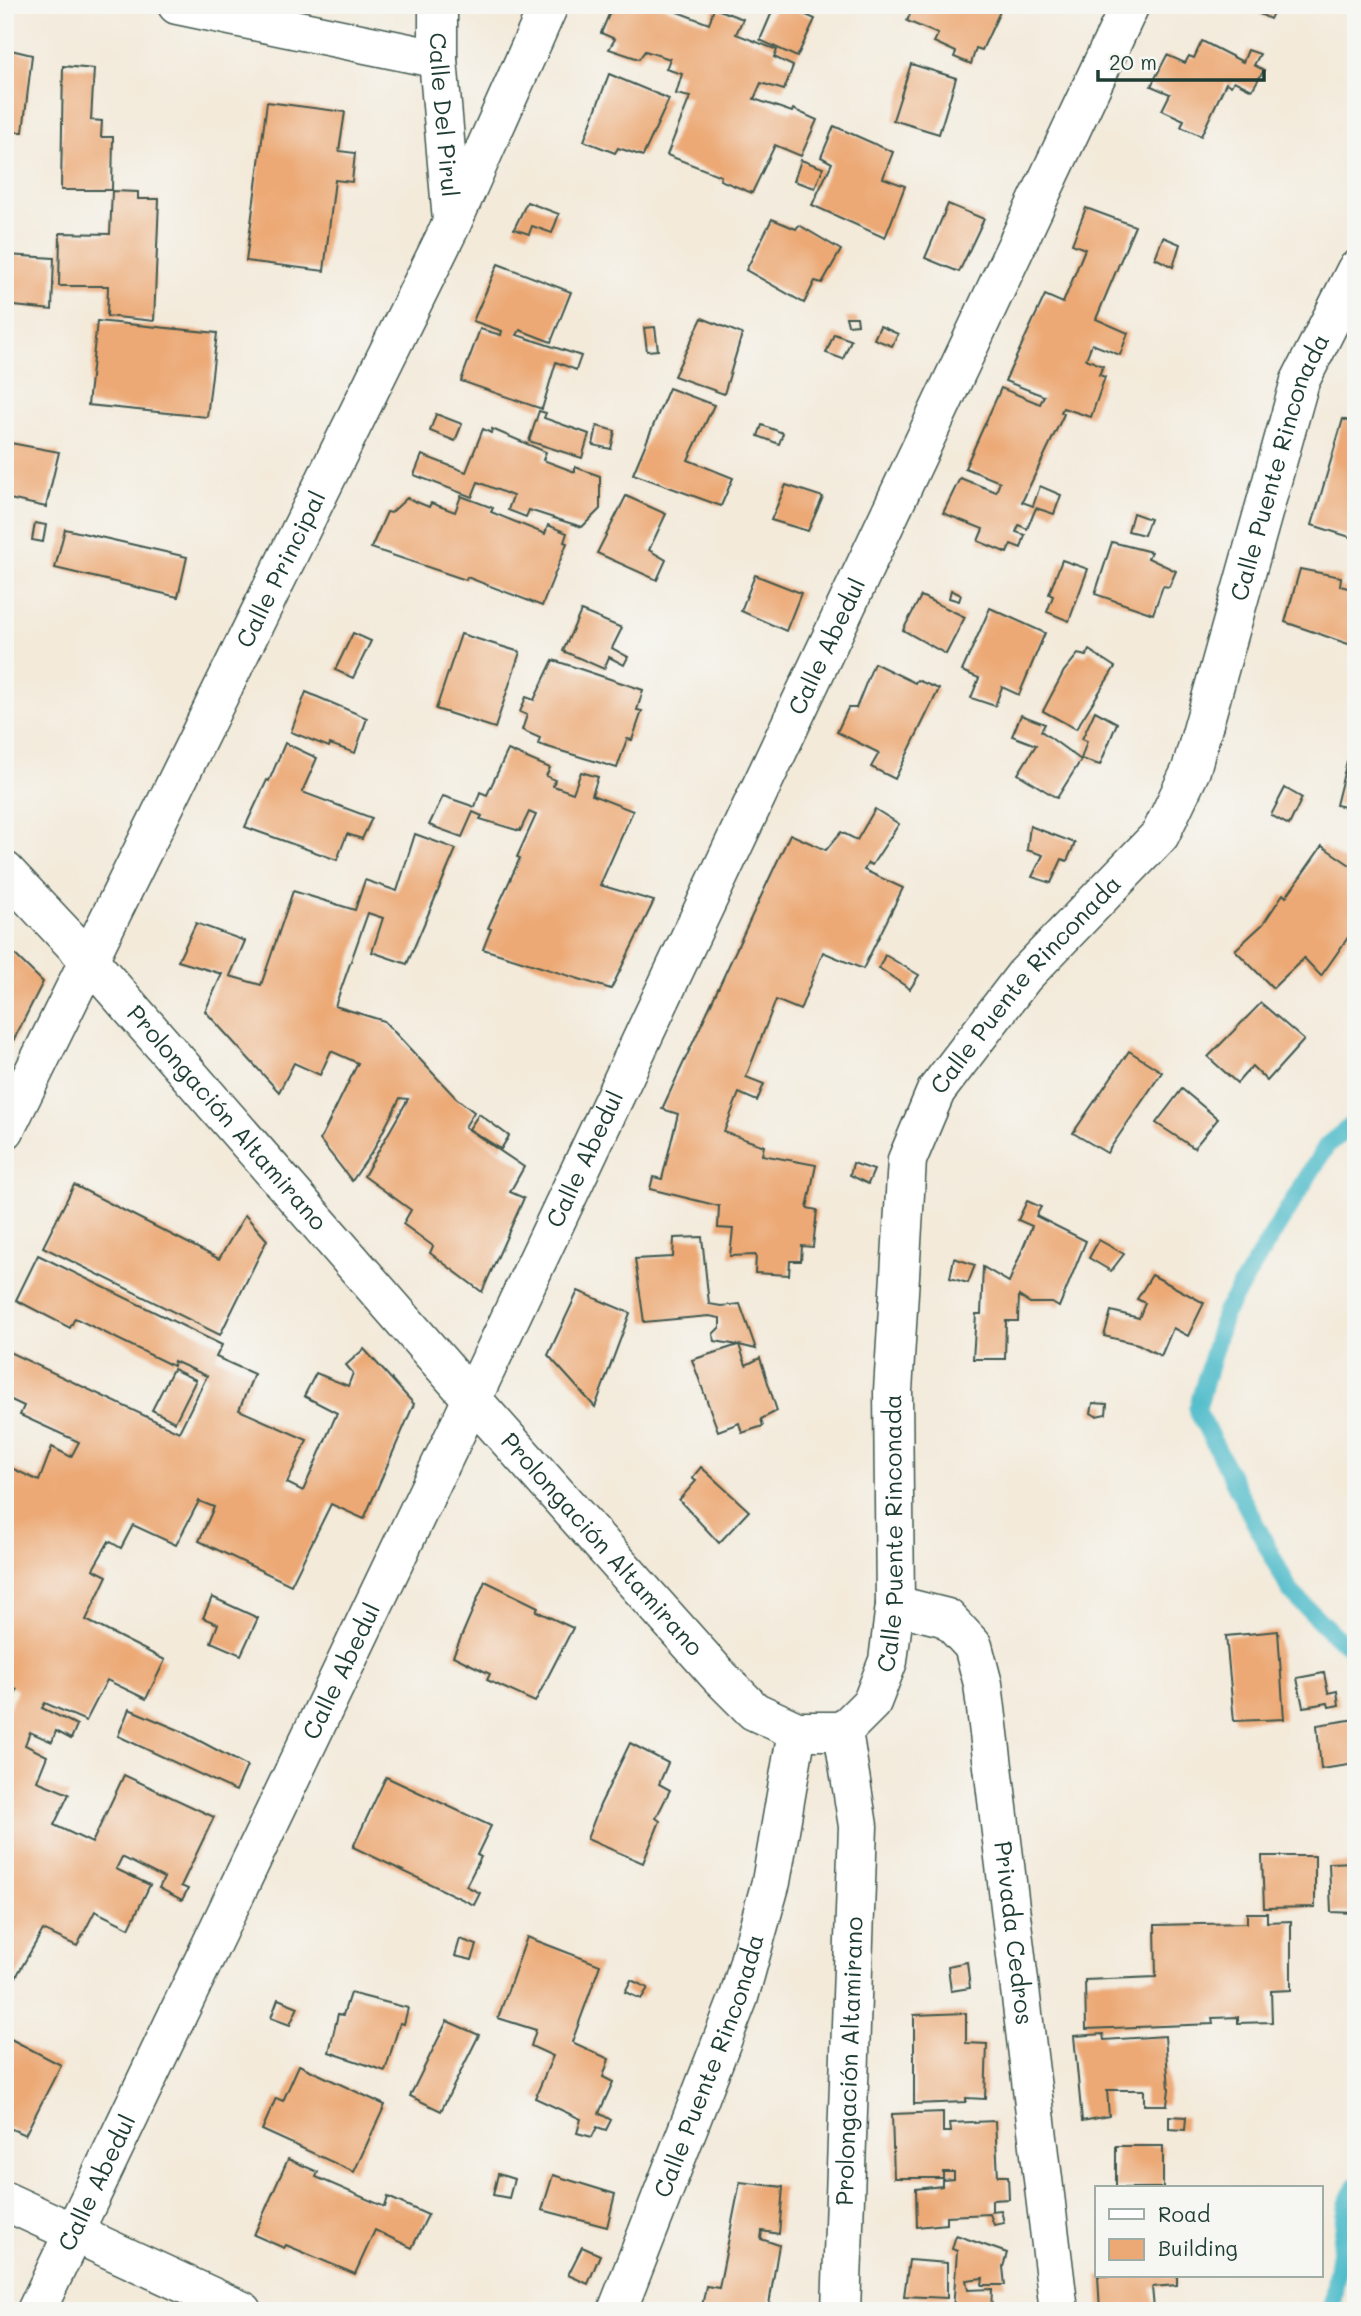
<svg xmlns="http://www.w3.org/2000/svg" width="1361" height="2316" font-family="Mali,sans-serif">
  <rect width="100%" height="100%" fill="#f6f6f2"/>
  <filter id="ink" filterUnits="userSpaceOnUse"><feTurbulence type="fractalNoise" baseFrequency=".0143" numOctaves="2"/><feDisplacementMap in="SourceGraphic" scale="14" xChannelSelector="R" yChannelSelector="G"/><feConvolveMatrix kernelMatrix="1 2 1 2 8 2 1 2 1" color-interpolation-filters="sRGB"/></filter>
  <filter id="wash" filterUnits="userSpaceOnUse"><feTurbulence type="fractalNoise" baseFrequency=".00686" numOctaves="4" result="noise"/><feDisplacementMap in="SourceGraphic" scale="28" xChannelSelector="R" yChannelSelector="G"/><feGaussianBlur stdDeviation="1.57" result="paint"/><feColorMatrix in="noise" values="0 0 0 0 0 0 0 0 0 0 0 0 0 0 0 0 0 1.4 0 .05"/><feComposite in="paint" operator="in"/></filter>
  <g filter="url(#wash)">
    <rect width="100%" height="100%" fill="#f3eada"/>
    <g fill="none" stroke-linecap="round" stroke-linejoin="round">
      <g stroke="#50bcca" stroke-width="18">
        <path d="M1356,1122L1327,1145L1224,1314L1197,1410L1290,1591L1335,1636L1356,1650"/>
        <path d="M1331,2311L1347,2205L1356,2186"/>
      </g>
    </g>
    <g id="blocks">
      <g fill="#eca975">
        <path d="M613,5H659L709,24L714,8L743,19L736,34L777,50L774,57L793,66L784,90L761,83L754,99L792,112L793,109L817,120L801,156L775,145L752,193L720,180L721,176L667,155L690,97L676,94L682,74L666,69L670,59L645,51L639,59L609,49L615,39L601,33Z"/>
        <path d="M775,5H784L815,19L797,57L760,40Z"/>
        <path d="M914,5H1003L982,50L976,48L971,64L954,57L956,52L934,42L938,34L907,21Z"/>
        <path d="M1241,5H1277L1270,19Z"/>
        <path d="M1202,41L1243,62L1248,50L1260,54L1254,65L1264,70L1252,90L1234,81L1231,86L1226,83L1201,136L1181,127L1184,120L1162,110L1170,94L1151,86L1167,55L1185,63L1189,56L1194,58Z"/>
        <path d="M11,50L32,55L23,132H5V54L10,55Z"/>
        <path d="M911,64L956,78L939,134L893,120Z"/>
        <path d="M63,66L94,69L91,120L102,121L101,137H113L112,190H61Z"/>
        <path d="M609,74L669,99L643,156L618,148L615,153L584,141Z"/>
        <path d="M267,102L345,112L339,151L355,153L352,182L335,180L324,271L246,261Z"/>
        <path d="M834,126L893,152L883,178L905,186L885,238L812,205L832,163L821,157Z"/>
        <path d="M801,160L823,168L815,188L794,181Z"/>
        <path d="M112,191L138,192V199H159L154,321L107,316L108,286H59L60,233L110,234Z"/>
        <path d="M527,202L559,214L552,233L532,226L529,234L514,229Z"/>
        <path d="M948,204L984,219L959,272L925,258Z"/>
        <path d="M1086,208L1135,226L1096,319L1128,333L1120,355L1092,344L1086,359L1103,366L1099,375L1105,377L1091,417L1063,408L1061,412L1064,414L1022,502L1033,506L1040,486L1061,495L1054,514L1036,508L1027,529L1019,525L1016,532L1025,535L1021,548L1011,544L1007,553L978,541L983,529L943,513L960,478L996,492L1000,482L965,468L1001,388L1040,404L1044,396L1005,381L1045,295L1063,303L1085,249L1072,244Z"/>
        <path d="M772,219L796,229L799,225L841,250L822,283L815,281L804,303L746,270Z"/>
        <path d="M1163,237L1180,244L1173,267L1155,258Z"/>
        <path d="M7,255L54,258L52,310L5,305Z"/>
        <path d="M498,264L571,292L551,342L520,330L517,335L581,356L576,370L556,362L542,409L461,381L480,329L501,335L502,331L473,321Z"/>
        <path d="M846,317H857L858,324L848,325Z"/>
        <path d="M702,318L742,334L724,394L674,376Z"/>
        <path d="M97,321L217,333L207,417L88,405Z"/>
        <path d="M880,326L898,334L892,346L874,339Z"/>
        <path d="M655,327L658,350L647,351L644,328Z"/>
        <path d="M834,334L851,340L843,359L826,353Z"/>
        <path d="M669,388L714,405L688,460L733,478L721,506L633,474Z"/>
        <path d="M539,411L546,413L544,418L589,434L582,458L529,441Z"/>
        <path d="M436,414L462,424L455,441L430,431Z"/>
        <path d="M1343,419L1356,424V539L1312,525Z"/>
        <path d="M762,425L783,433L779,444L758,436Z"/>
        <path d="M597,426L615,431L611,449L593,445Z"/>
        <path d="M483,429L491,433L492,429L546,452L543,460L575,472V467L600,476V509L582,527L529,510L526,517L508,510L513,496L478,482L472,497L414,475L422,455L466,472Z"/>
        <path d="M5,442L59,452L46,507L5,498Z"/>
        <path d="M786,485L823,497L808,531L771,520Z"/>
        <path d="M461,496L493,508L491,512L545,534L548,525L567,533L564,542L567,543L542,606L467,577L466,580L371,548L387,512L391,513L407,498L429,507L431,503L455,512Z"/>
        <path d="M626,496L666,514L649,550L666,560L657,580L597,553Z"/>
        <path d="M1133,513L1150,519L1144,535L1128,531Z"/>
        <path d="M35,523L46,525L43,542L32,540Z"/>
        <path d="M65,529L187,557L178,597L55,568Z"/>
        <path d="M1112,542L1151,552L1148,558L1176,571L1169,587L1163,586L1153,614L1095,594Z"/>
        <path d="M1062,560L1088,569L1069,621L1047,612L1053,596L1049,594Z"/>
        <path d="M1300,569L1341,577L1340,586L1356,590V628L1351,645L1285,622Z"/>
        <path d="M755,575L801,593L786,631L741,611Z"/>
        <path d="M951,590L961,595L959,601L949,598Z"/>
        <path d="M921,596L965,617L946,654L903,630Z"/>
        <path d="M990,608L1045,633L1019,695L1002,687L995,706L971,698L979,678L962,671Z"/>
        <path d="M581,611L622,628L612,648L628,657L624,665L609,657L604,669L563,651Z"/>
        <path d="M353,633L371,641L353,678L335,670Z"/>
        <path d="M461,634L520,652L495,728L436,709Z"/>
        <path d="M5,645H9L8,706H5Z"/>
        <path d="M1089,650L1115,667L1076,729L1043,711L1064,671L1078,654L1086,656Z"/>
        <path d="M553,660L643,690L637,710L642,711L632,740L627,739L617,768L538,744L540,738L522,730L527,715L520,712L526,697L534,700Z"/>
        <path d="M874,663L915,683L917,680L939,689L895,779L871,767L879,753L837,732L848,708H856Z"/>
        <path d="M306,692L367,718L355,753L330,744L329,747L291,732Z"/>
        <path d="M1095,711L1117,723L1100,765L1081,759L1087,741L1082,739Z"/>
        <path d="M1021,715L1045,724L1041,731L1081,760L1057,798L1018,774L1036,745L1012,736Z"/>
        <path d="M285,743L317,758L302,792L372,818L362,839L347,834L337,860L245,827L267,780L269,781Z"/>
        <path d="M508,750L550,768L546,776L555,780L553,786L573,793L581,772L598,777L592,795L633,811L600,885L654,901L611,989L483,949L491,929L488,928L520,858L517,857L536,815L529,812L520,831L480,819L482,816L473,812L462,837L429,825L443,796L475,807L480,792L487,795Z"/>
        <path d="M1347,761L1356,762V809L1336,805Z"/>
        <path d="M1285,788L1302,798L1289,825L1271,815Z"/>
        <path d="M875,809L899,824L872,865L868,863L864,870L903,888L863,969L823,952L800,1010L776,1000L746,1077L764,1084L757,1101L739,1093L724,1132L764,1146L762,1155L816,1165L807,1208L817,1210L813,1247L802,1246L801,1261H790L789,1275L755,1273L756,1255L730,1256L733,1229L718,1228L719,1206L650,1189L653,1177L662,1179L678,1114L662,1109L790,834L826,850L841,832L857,840Z"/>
        <path d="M1030,826L1075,843L1067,861L1062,859L1051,883L1032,877L1043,855L1027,850Z"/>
        <path d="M415,834L456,849L407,964L372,952L383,918L368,913L335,1006L384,1021L456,1098L474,1112L465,1127L524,1167L510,1192L524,1198L482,1292L430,1253L433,1246L403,1224L411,1210L364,1176L408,1099L400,1098L374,1149L352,1181L320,1140L358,1063L331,1051L320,1075L294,1063L279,1092L205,1011L222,974L178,961L196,923L245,941L230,976L261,985L293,891L355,910L365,880L397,891Z"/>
        <path d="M1322,846L1356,869V926L1321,976L1304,958L1273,988L1235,950L1263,924L1283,894L1286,897Z"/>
        <path d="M5,945L43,982L5,1057Z"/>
        <path d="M885,955L919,975L910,989L879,968Z"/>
        <path d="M1261,1003L1304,1040L1267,1081L1252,1066L1237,1083L1208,1057Z"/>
        <path d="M1129,1051L1162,1072L1107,1153L1073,1133Z"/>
        <path d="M1182,1089L1218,1119L1194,1148L1156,1123Z"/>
        <path d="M479,1114L509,1136L501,1149L469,1129Z"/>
        <path d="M853,1163L874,1170L868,1184L850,1175Z"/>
        <path d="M74,1185L219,1259L245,1215L267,1240L220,1335L43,1247Z"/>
        <path d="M1027,1201L1041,1207L1036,1216L1086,1241L1059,1307L1052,1303H1030L1019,1296L1018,1321H1006L1005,1359H973L976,1314H981L983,1267L1009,1282L1032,1226L1018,1220Z"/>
        <path d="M702,1237L709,1304L721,1306L740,1304L756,1349L739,1345L746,1365L760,1358L777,1411L761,1419L763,1426L742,1433L739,1423L718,1431L692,1360L738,1345L715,1341L713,1334L720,1327V1318L709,1316L644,1322L635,1259L673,1257L674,1238Z"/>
        <path d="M1099,1240L1124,1254L1111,1271L1089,1258Z"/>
        <path d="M38,1255L222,1345L216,1357L254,1374L239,1410L307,1440L287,1483L303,1491L337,1413L304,1396L316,1373L348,1386L353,1373L346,1365L364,1349L414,1404L364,1519L331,1504L291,1585L199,1541L214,1507L199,1501L176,1545L133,1525L121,1548L109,1541L93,1569L107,1576L86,1620L165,1660L146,1699L107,1680L86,1721L45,1703L42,1708L77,1725L71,1739L56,1731L52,1742L30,1732L25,1745L47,1756L37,1781L69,1794L54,1825L92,1843L124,1775L214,1817L181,1886L188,1889L182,1900L159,1888L164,1878L122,1857L116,1869L150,1885L129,1928L95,1911L77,1946L43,1930L5,1996V1716L17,1690L5,1684V1465L39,1481L52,1447L71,1457L79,1442L20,1415L24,1406L5,1397V1350L179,1432L207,1376L174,1361L173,1366L75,1318L70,1328L16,1300Z"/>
        <path d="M954,1258L975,1265L968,1283L950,1278Z"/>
        <path d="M1152,1275L1204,1303L1188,1336L1173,1328L1161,1356L1138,1344L1104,1336L1111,1311L1139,1318L1145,1303L1137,1299Z"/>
        <path d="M578,1291L630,1313L595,1407L548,1355Z"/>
        <path d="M173,1369L196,1380L175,1422L152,1410Z"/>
        <path d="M1093,1403L1107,1404L1106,1414L1096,1416L1091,1413Z"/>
        <path d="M701,1467L749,1511L719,1543L679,1500L696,1481L692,1478Z"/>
        <path d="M485,1581L538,1607L536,1611L573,1628L535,1702L487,1680L490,1674L453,1656Z"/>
        <path d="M212,1597L258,1618L241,1655L211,1642L218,1624L203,1618Z"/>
        <path d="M1278,1631L1284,1719L1234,1721L1226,1636Z"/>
        <path d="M1324,1673L1328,1693L1337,1691L1339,1705L1329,1707L1328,1703L1303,1707L1297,1678Z"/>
        <path d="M129,1709L181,1731L247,1766L236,1791L118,1736Z"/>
        <path d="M1356,1719V1764L1321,1769L1317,1725Z"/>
        <path d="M630,1743L668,1763L659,1784L670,1790L656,1818L660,1821L643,1863L587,1839L600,1805Z"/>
        <path d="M386,1777L491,1826L477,1855L481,1857L466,1886L480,1893L474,1905L353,1847Z"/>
        <path d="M1262,1856H1315V1907L1264,1908Z"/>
        <path d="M1356,1862V1913L1331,1912L1329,1863Z"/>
        <path d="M1247,1913H1267V1922L1291,1921V1990L1271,1991L1272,2022L1238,2023V2017L1212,2018L1213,2024L1086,2029L1085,1980L1156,1977L1155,1925L1247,1923Z"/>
        <path d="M527,1937L600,1965L572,2042L609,2059L603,2077L613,2082L599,2113L611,2120L606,2130L597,2127L592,2137L577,2133L581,2119L535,2098L553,2056L531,2046L536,2030L498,2018Z"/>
        <path d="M460,1939L477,1945L472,1960L455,1956Z"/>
        <path d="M967,1962L970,1988L951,1991L948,1966Z"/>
        <path d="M631,1980L648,1988L641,1999L625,1992Z"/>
        <path d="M350,1993L408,2008L404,2024L400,2023L385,2071L329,2052L338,2014L343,2015Z"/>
        <path d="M278,1999L298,2007L290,2025L271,2018Z"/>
        <path d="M966,2013V2043L987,2044L985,2099L966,2098V2102L914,2104V2015Z"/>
        <path d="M447,2021L479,2035L441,2111L410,2096Z"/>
        <path d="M1103,2034L1104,2040L1165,2036L1169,2089L1167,2105H1144V2090H1107L1109,2116L1082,2121L1074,2036Z"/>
        <path d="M5,2036L61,2065L25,2135L5,2126Z"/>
        <path d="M299,2065L385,2105L354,2172L262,2130L276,2098L283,2101Z"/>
        <path d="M943,2112V2132H951L950,2123L995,2121L998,2176H1008L1009,2199L992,2200V2211L1001,2210L1004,2223L994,2225L990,2214L946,2216V2224L917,2227L916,2189L942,2186V2180L954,2179V2172H943V2178H894L892,2114Z"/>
        <path d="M1169,2116L1186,2117L1185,2130L1169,2129Z"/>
        <rect x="1116" y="2146" width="47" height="42"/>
        <path d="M288,2159L318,2172L316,2177L385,2207L388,2197L428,2215L412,2248L375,2230L355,2274L286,2245L284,2248L254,2235Z"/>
        <path d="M498,2174L514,2179L509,2198L493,2195Z"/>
        <path d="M553,2175L615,2194L607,2227L542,2210Z"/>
        <path d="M740,2182L783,2187L779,2234L762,2231L761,2239L779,2245L768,2311H701L706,2286L719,2288Z"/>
        <path d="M956,2235L1007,2253L1003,2267L1005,2285H982L983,2278L966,2280L968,2290L992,2289L991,2311H953L957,2251L952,2249Z"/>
        <path d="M582,2247L600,2255L588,2284L568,2275Z"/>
        <path d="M909,2260L947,2263V2298L904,2296Z"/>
        <path d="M1098,2276H1177V2285L1152,2287L1154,2309L1100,2311Z"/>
      </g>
    </g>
  </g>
  <g filter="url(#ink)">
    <use href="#blocks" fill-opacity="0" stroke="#3f574d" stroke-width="2"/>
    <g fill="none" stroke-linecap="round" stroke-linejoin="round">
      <defs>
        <g id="minor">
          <path d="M177,5L438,59"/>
          <path id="s1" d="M438,5V59L452,221"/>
          <path id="s2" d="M5,1130L452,223L549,5"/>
          <path id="s3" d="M895,1605L947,1618L973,1646L983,1684L1059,2311"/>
          <path d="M5,2201L243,2311"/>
          <path id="s4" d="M36,2311L472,1399L1130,5"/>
          <path id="s5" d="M617,2311L739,1997L771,1882L797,1731"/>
          <path id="s6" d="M841,2311L858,1826L843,1731"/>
        </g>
        <g id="tertiary">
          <path id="s7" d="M5,871L88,959L472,1399L719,1676L754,1711L797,1731H843L872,1702L888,1661L895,1605L893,1391L907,1160L936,1091L1024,976L1160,835L1191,770L1300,381L1356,270"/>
        </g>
      </defs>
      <use href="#minor" stroke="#3f574d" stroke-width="41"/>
      <use href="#tertiary" stroke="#3f574d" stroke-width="41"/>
      <use href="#minor" stroke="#fff" stroke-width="38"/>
      <use href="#tertiary" stroke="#fff" stroke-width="38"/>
    </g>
  </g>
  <g text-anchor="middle" stroke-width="5" stroke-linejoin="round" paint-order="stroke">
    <g font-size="24" fill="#1f3d34" stroke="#f6f6f2">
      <text dy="8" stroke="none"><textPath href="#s1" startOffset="110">Calle Del Pirul</textPath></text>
      <text dy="8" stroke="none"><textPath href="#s7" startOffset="2609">Calle Puente Rinconada</textPath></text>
      <text dy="8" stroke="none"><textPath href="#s2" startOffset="625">Calle Principal</textPath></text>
      <text dy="8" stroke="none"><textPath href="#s4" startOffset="1843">Calle Abedul</textPath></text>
      <text dy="8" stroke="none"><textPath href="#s7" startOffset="2020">Calle Puente Rinconada</textPath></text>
      <text dy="8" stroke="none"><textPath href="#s7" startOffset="332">Prolongación Altamirano</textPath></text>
      <text dy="8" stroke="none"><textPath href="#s4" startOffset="1276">Calle Abedul</textPath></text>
      <text dy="8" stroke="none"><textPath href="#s7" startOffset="1432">Calle Puente Rinconada</textPath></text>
      <text dy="8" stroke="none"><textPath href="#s7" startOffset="900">Prolongación Altamirano</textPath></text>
      <text dy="8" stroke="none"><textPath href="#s4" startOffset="709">Calle Abedul</textPath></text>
      <text dy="8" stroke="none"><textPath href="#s3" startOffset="382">Privada Cedros</textPath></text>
      <text dy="8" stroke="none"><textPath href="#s6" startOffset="250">Prolongación Altamirano</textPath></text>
      <text dy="8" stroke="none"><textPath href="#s5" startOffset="262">Calle Puente Rinconada</textPath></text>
      <text dy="8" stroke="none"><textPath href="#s4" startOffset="142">Calle Abedul</textPath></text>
    </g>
  </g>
  <rect width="1361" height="2316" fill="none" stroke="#f6f6f2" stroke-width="28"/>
  <rect x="1095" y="2186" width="228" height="91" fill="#f6f6f2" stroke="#a0aca6" stroke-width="2"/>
  <rect x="1109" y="2209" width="35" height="10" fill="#ffffff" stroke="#a0aca6" stroke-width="2"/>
  <text x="1158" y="2222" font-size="21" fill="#1f3d34">Road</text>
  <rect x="1109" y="2239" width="35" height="21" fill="#eca975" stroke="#a0aca6" stroke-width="2"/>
  <text x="1158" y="2256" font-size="21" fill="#1f3d34">Building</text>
  <path d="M1098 70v10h166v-10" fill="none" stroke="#1f3d34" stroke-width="3.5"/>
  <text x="1109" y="70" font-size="21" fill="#1f3d34" stroke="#f6f6f2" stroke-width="5" paint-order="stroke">20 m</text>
</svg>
